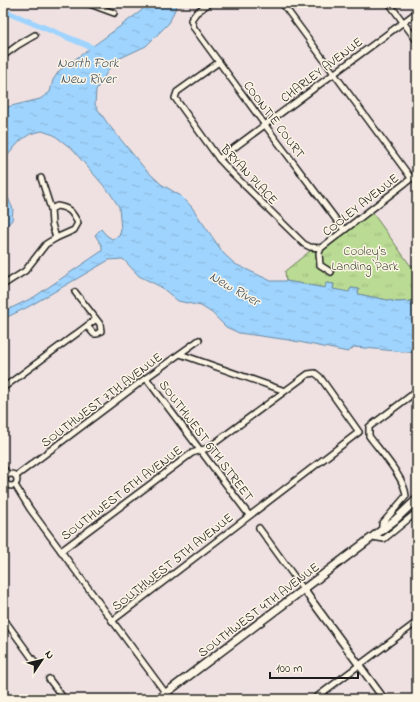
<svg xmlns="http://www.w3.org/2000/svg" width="420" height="702" font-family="'Indie Flower',sans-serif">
  <defs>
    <pattern id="grass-tufts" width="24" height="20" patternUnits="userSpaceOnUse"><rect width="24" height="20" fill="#badb94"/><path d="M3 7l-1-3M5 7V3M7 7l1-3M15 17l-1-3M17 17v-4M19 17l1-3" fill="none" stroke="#9fbb7f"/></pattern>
    <pattern id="water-ripples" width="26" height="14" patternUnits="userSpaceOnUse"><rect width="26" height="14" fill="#9fd4fe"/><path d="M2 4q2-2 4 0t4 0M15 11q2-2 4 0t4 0" fill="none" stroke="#88b5d9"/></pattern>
  </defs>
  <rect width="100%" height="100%" fill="#efe1e2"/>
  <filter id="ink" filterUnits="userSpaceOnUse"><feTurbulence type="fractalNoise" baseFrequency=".025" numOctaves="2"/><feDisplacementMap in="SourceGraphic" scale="8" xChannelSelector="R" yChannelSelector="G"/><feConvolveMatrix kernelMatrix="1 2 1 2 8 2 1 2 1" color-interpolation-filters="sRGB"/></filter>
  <g filter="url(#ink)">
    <path fill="url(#grass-tufts)" stroke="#6b7c58" d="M372,212L410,265L417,266V301L397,302L358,294L359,289L351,288L349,293L333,289L334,284L327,283L325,288L286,281L285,271L310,251H319Z"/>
    <path fill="url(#water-ripples)" stroke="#6b8aa4" d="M147,3H178L169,23L146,46L114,61L96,90L95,105L108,124L145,169L161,184L181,196L191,206L224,254L235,264L271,281H286L325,288L326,283L334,284L333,289L349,292L351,288L359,289L358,294L397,302L417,301V353L354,347L348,352L289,340L239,333L226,327L212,313L201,306L178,301L161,287L139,276L123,259L109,260L28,307L3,319V312L34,297L102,251V246L95,235L101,229L106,235L112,239L119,236L121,230L119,207L110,193L72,149L54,135L42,131L30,134L20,141L8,155L4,169L5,185L8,198L13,209L12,220L3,230V108L40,99L50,92L53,80L59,71L141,11Z"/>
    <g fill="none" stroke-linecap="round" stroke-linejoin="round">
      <path stroke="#9fd4fe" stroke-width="6" d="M3,13L6,12L91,47"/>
      <defs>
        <g id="minor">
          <path d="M87,3L114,13"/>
          <path d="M209,3L196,13L191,20L194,28L265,125L344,230"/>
          <path d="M282,3L411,178"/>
          <path d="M389,3L417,41"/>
          <path d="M3,56L18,45L35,35"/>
          <path d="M219,62L177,92L175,98L219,159L233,174L304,244L310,247L321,248"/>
          <path d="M219,159L417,12"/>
          <path d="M41,178L51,209"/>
          <path d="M57,206C70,208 72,212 78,223L74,230L56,238L52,224L51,209Z"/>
          <path d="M331,272L320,265L319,253L321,248L417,174"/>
          <path d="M3,285L25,271L46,244L56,238"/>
          <path d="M75,292L100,324L101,331L97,334H94L87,326"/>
          <path d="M180,354L285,391"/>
          <path d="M146,378L249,515"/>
          <path d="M3,388L95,320"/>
          <path d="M3,468L8,474"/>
          <circle cx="11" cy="480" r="6"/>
          <path d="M16,476L146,378L199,340"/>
          <path d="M15,485L30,509L170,699"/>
          <path d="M259,528L304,590"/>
          <path d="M382,530V524L406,496C405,478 380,451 369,436V427L417,391"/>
          <path d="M373,537L384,539L417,512"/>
          <path d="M61,551L192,453L208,448L308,374L315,373L320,377L359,432L112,621"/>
          <path d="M3,618L35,662"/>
          <path d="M49,679L64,699"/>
          <path d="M314,699L417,622"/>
        </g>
        <path id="tertiary" d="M304,590L384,699"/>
        <path id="secondary" d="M158,699L333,567L395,520L417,499"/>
      </defs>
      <use href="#minor" stroke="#1c1c1c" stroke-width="8"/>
      <use href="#tertiary" stroke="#1c1c1c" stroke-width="9"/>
      <use href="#secondary" stroke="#1c1c1c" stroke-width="10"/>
      <use href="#minor" stroke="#fcf5e5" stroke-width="5"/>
      <use href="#tertiary" stroke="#fcf5e5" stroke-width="6"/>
      <use href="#secondary" stroke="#fcf5e5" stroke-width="7"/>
    </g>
  </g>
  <g text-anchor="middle" stroke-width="3" stroke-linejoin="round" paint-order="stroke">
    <g font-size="13" fill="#1c1c1c" stroke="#fcf5e5">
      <text transform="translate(321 69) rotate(-37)" y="5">CHARLEY AVENUE</text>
      <text transform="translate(275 119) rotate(53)" y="5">COONTIE COURT</text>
      <text transform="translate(250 174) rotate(47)" y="5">BRYAN PLACE</text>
      <text transform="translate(360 204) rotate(-38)" y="5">COOLEY AVENUE</text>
      <text transform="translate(101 399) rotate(-37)" y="5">SOUTHWEST 7TH AVENUE</text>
      <text transform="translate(207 440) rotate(53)" y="5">SOUTHWEST 6TH STREET</text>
      <text transform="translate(121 492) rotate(-37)" y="5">SOUTHWEST 6TH AVENUE</text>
      <text transform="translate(172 561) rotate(-38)" y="5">SOUTHWEST 5TH AVENUE</text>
      <text transform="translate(258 609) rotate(-37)" y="5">SOUTHWEST 4TH AVENUE</text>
    </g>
    <g font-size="13" fill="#4b5540" stroke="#fcf5e5">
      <text x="365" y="255">Cooley's<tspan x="365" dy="15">Landing Park</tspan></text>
    </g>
    <g font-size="14" font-style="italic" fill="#435360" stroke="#fcf5e5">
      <text x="88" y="67">North Fork<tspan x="88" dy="16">New River</tspan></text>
      <text transform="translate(235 288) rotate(30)" y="5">New River</text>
    </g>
  </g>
  <rect width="420" height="702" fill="none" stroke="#fcf5e5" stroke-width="16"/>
  <rect x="8" y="8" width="404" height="686" fill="none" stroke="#1c1c1c" stroke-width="1.5" filter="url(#ink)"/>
  <g transform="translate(42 660) rotate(55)" stroke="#fcf5e5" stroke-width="3" paint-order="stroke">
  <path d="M0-3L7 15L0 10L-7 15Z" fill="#1c1c1c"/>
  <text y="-6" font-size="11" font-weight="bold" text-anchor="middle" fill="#1c1c1c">N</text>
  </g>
  <path d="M270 672v6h88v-6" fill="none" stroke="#1c1c1c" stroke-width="2"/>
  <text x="276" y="672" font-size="12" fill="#1c1c1c" stroke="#fcf5e5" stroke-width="3" paint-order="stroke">100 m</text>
</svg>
